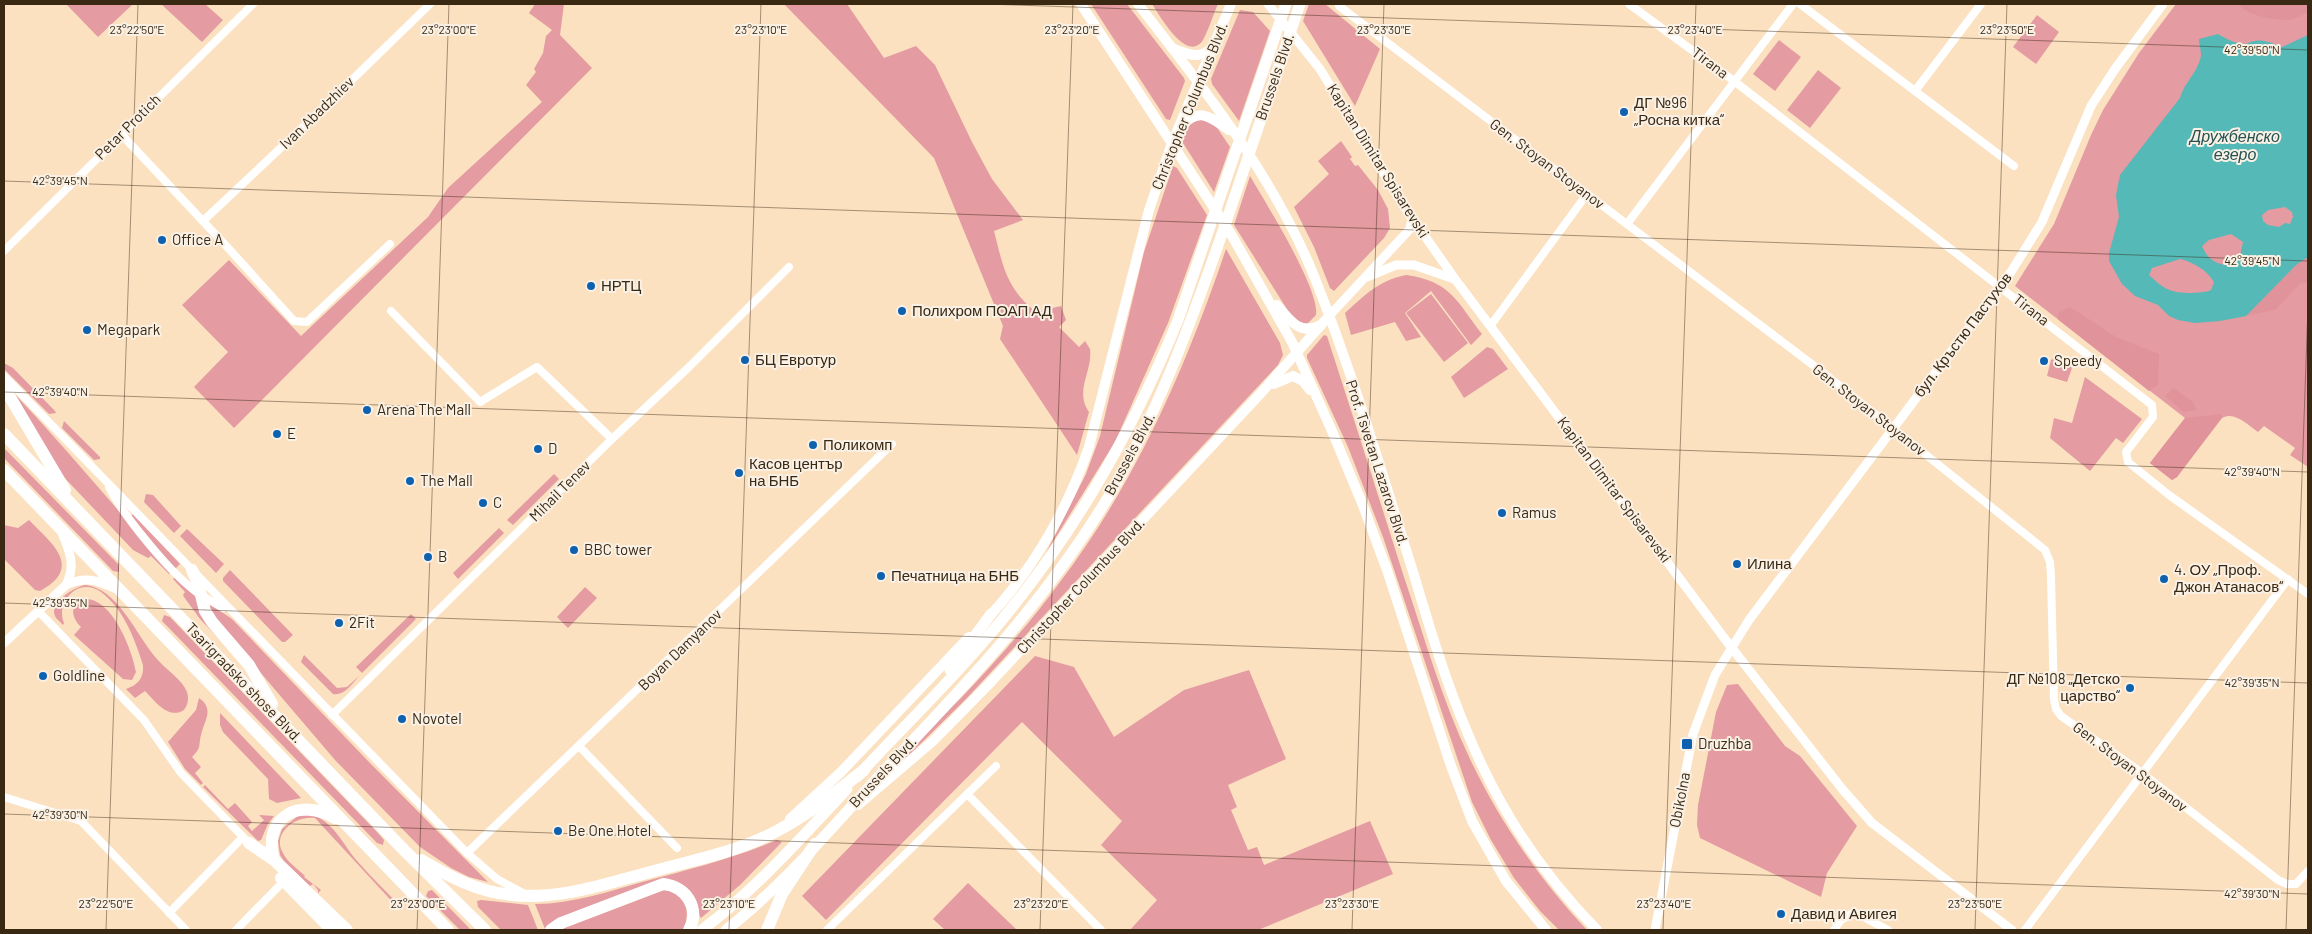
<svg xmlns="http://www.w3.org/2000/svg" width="2312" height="934" font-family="Barlow,sans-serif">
  <rect width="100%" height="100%" fill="#fbe1c0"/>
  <g fill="#e49ba2">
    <path d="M66,4H133L98,37Z"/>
    <path d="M161,4H205L223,20L202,42Z"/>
    <path d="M535,4H564L560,35L592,68L234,428L194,387L228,352L182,305L229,260L301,336L428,217L448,188L542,102L526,85L536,72L534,69L543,53L546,36L552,30L529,13Z"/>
    <path d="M784,4H847L884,58L916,46L935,65L972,142L992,179L1023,220L994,231C1003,266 1006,288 1036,312L1061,306L1066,320L1059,327L1079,347L1085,341L1090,349C1093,372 1074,390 1089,412L1077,455L1000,339L1003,326L934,158Z"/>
    <path d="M1091,4H1127L1184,78L1185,81L1170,120L1166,119Z"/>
    <path d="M1152,4H1218C1213,15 1209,29 1203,40C1187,64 1160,16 1152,4Z"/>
    <path d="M1309,4H1325L1380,49L1355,106L1303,21Z"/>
    <path d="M2176,4H2308V467L2290,455L2295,448L2264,426L2258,432C2246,424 2232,408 2218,421L2177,477L2172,480L2150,463L2185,418L2015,286L2054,224L2091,135L2103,110L2139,53Z"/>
    <path d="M1240,10L1253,12L1270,31L1239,121L1212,84L1211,79Z"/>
    <path d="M2037,15L2059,32L2036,64L2013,47Z"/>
    <path d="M1779,40L1801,57L1775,91L1753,74Z"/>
    <path d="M1818,70L1841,88L1810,128L1787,110Z"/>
    <path d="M1203,119L1216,126L1230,147L1214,192L1183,143C1183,129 1190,122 1203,119Z"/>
    <path d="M1341,141L1352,157L1350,159L1355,166L1358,165L1378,190L1388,209L1390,228L1384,238L1334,291L1330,288L1314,247L1294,207L1329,174L1318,161Z"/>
    <path d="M1173,166L1177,168L1207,215L1168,323L1115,442L1046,553L1086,474L1100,436L1144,252Z"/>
    <path d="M1250,176C1265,202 1320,289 1316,315L1307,324H1301L1290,314L1234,225Z"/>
    <path d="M1226,249L1280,343L1283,355L1278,365L966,699L904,760C908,748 950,709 962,697C997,660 1030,623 1060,582C1136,482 1186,367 1226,249Z"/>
    <path d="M1406,275C1451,281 1457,302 1482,334L1471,345L1431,291L1405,313L1421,337L1406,341L1395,322L1351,335L1345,313C1366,294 1378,281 1406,275Z"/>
    <path d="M1431,294L1468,343L1444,362L1406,313Z"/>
    <path d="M1324,335L1327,336C1353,416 1378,495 1403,574C1424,636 1442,700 1470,759C1500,822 1540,880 1587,930H1559L1540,911L1514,878L1491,840L1472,802L1383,537L1348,447L1307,358V355Z"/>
    <path d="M1487,347L1493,349L1508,369L1464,398L1451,377Z"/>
    <path d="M2059,356L2072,368L2067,382L2047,376L2051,360Z"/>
    <path d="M4,363L13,368L55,411L56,413L49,414L5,370Z"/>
    <path d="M2085,377L2142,419L2123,443L2116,438L2090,471L2050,438L2054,418L2072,423Z"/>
    <path d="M11,390C67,449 118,511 172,572L169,574L151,556L148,558L133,550L60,473Z"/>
    <path d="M64,421L100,457V459L94,460L62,428Z"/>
    <path d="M4,448L119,565V572L113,571L4,458Z"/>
    <path d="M554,474L559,479L513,525L507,520Z"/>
    <path d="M146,494L153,495L181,526L174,533L144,502Z"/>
    <path d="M133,514L180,564L175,569L131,516Z"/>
    <path d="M29,520C50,542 85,567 40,591L35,590L4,559V525L18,528Z"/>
    <path d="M499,528L504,533L458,579L453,573Z"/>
    <path d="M187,529L224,564L216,573L180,536Z"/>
    <path d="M230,570L293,635L285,642H282L223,581V578Z"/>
    <path d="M176,576L196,595L241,662L200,619L184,597L183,595L185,592L173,579Z"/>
    <path d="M86,585C118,589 137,636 156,658C165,669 182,679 187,692C189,699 188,704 184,710C168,720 155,701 145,691L135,698L126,689C138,685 144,678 143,665C135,639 123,608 101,592C79,576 55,601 64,623L63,625C61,622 56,619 55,616C49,602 76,586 86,585Z"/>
    <path d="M585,587L597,598L568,628L557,617Z"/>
    <path d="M85,599C112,598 132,649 136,672L132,680L123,679L74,635L81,627C71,617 69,604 85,599Z"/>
    <path d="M207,602L232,619L367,760L488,882L469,877L451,868L420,847L335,760L214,618Z"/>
    <path d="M411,614L416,619L362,673L356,667Z"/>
    <path d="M164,615L170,617L377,832L384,840L383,845L377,843L167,626L162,621Z"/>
    <path d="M304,655L337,688L347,687L359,676C352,684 344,696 333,694L301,662Z"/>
    <path d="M1035,656L1074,667L1114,737L1184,690L1249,670L1286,759L1228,785L1237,807L1231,810L1248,850L1257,847L1264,865L1370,821L1393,874L1258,930H1130L1157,900L1101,845L1122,821L1022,722L826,920L802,896Z"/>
    <path d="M1738,684L1785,746L1800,756L1857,826L1827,873L1821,897L1700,838L1697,825L1698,805L1716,712L1727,685Z"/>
    <path d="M199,698C215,709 204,721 201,735C198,747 202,747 192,757L201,767L195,773L203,783L201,785L185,769L168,742L196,710Z"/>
    <path d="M220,713L301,798L277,803L269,799L268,779L223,732L220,725Z"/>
    <path d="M205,785L228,809L235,803L252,822L248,826L252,831L264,820L259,815L274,816L268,824L261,840L258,841L203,787Z"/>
    <path d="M314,815C336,825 343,845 358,862C372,878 387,892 401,907L399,909L315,818C297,815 271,832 283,853C287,862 298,869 305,876L304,877L321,890L318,893V890L313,884L310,886L284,861L280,855L278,841L282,829L294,819L298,816Z"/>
    <path d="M777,840L782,842L740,885L701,918C698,915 699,909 697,904C694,891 683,883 672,880L553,922L545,929L535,904C573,904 610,891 646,881C691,869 735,858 777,840Z"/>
    <path d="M968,883L1017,930H945L933,919Z"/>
    <path d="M667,889C687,899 690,909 684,930H559Z"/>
    <path d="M432,890L471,930H460L426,896L428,891Z"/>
    <path d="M481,900L528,905L538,930H501L478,907L477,901Z"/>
  </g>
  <g fill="#e1939b">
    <path d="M2239,4H2308L2307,12C2302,15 2296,19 2289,20C2278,21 2243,15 2239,4Z"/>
    <path d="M2308,257V283H2301L2275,310L2246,316L2296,265Z"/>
    <path d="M2070,307L2116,337L2159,354L2158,385L2149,391L2060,321L2058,319V313Z"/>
    <path d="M2174,388L2193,402L2196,410L2184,412L2165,396Z"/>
    <path d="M2222,414V418L2177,477L2172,480L2150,463L2185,418Z"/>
  </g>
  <path fill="#54b9b7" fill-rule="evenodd" d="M2218,34C2226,39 2234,43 2244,44C2249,44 2250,41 2255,41C2264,39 2274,44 2282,47L2308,35V257L2296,265L2246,316L2220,321L2195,323L2178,320L2169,316L2158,305L2135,296L2122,284L2109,261V253L2119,217L2116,195L2120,175L2180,98C2185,81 2199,71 2201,55C2201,50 2199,44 2199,39ZM2285,207L2292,212L2293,217L2290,224L2285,223L2279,227L2268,225L2263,221L2262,215L2268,210ZM2231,234L2243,242L2240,256L2229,266C2215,263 2208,260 2202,246L2209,240ZM2180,259C2193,262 2207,270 2214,282L2211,290C2204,293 2199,292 2192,293C2170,293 2164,289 2149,275L2152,268Z"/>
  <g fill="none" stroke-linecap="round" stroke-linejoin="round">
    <g stroke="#fff" stroke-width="8">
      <path d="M1339,4V6L1830,378L2045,550L2050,562L2051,575L2054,700L2056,709L2061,716L2142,773L2278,880L2287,884H2296L2308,871"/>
      <path d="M1629,4L1734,81L2152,405L2153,417L2126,452L2128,462L2169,495L2308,594"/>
      <path d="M1800,4L2014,166"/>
      <path d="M1915,91L1981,4"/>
      <path d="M121,134L230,250L294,321L307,322L390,244"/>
      <path d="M203,221L321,110L430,4"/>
      <path d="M1627,224L1793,4"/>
      <path d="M4,251L253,4"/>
      <path d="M391,311L480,402L537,367L612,439"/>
      <path d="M1491,325L1587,194"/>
      <path d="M4,376L467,853L497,879L523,893"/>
      <path d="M109,487C124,517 171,574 199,594C207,599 215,603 223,608"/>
      <path d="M38,611L144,720L181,773L249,843"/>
      <path d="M332,715L612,439L689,367L789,267"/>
      <path d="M579,746L677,848"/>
      <path d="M967,794L1101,930"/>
      <path d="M4,797L81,821L186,930"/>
      <path d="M467,853L892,444"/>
      <path d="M169,913L243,837"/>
      <path d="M236,930L284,881"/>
      <path d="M827,930L996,766"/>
      <path d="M1834,930L1840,921L1854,912L1888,930"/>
      <path d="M2025,930L2288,579"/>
    </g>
    <g stroke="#fff" stroke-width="9">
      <path d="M1268,4L1320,69L1403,205L1455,279L1731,647L1843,790L1872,823L2012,930"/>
      <path d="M1367,277L1396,265H1414L1454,279"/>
      <path d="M1329,316L1410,229L1412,219"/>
      <path d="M62,533C70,552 76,566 66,585"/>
      <path d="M4,643L66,585C84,576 98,580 116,589"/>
      <path d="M1655,930L1693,734L1715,675L1749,620L2011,272L2042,222L2091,106L2115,69L2163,4"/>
    </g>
    <g stroke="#fff" stroke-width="10">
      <path d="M1081,4L1231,234L1292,342L1332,431L1362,503L1387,570L1451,766L1472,821L1506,881L1546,930"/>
      <path d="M1138,4C1205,90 1276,179 1316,281C1354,377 1383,477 1414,575C1430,629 1446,683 1468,734C1498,807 1542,874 1597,930"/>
      <path d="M1172,48C1185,53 1200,61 1211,48"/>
      <path d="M1180,127C1199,106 1210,117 1229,130"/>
      <path d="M1277,305C1289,320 1300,336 1321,325"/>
      <path d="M1274,384L1293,376L1303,381L1310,390"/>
      <path d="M986,620C1032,571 1067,510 1089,447L1149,210L1172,143L1231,4"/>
      <path d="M858,805L933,741L987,686L1261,393L1329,316"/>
      <path d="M790,819L841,772L969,637"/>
    </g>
    <g stroke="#fff" stroke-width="11">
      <path d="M950,670L991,614"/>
      <path d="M857,777C897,733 940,692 979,647C1066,548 1128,442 1178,320L1286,4"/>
      <path d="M702,930C756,889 800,839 847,789"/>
      <path d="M726,930C784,885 833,826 883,772C969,682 1055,591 1117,482C1162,402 1193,317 1223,231C1249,155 1275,79 1300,4"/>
    </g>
    <g stroke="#fff" stroke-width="12">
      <path d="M4,387L65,490"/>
      <path d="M4,434L403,849L485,930"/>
      <path d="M4,470L448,930"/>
      <path d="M192,570L198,583L205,611L212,622L249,665L272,704"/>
      <path d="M249,843L274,860L347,930"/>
      <path d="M274,860C262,817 300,797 335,818"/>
      <path d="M421,860C450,877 478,892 512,895C561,900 608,883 654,871C694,860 736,852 773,833C807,816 835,793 864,770"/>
      <path d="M281,878L332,930"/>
      <path d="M551,930L561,923L663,884C686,886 701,909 689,930"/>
      <path d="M767,930L782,894L815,844"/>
    </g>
  </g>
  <path fill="none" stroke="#3a2912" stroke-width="1" stroke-opacity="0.45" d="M987,4L2308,50M4,181L2308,261M4,392L2308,472M4,603L2308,683M4,814L2308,894M106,930L138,4M417,930L449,4M729,930L761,4M1040,930L1073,4M1352,930L1384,4M1663,930L1696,4M1975,930L2007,4M2286,930L2308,306"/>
  <g fill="#0e61af" stroke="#faf1e6" stroke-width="2">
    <circle cx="1624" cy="112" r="5"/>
    <circle cx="162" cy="240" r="5"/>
    <circle cx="591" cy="286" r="5"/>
    <circle cx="902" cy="311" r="5"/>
    <circle cx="87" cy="330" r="5"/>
    <circle cx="745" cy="360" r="5"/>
    <circle cx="2044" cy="361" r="5"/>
    <circle cx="367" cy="410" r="5"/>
    <circle cx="277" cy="434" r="5"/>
    <circle cx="813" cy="445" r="5"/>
    <circle cx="538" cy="449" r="5"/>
    <circle cx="739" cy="473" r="5"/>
    <circle cx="410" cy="481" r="5"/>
    <circle cx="483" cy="503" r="5"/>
    <circle cx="1502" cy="513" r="5"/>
    <circle cx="574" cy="550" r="5"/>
    <circle cx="428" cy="557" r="5"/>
    <circle cx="1737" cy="564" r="5"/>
    <circle cx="881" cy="576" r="5"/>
    <circle cx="2164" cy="579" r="5"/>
    <circle cx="339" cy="623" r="5"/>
    <circle cx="43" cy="676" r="5"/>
    <circle cx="2130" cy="688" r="5"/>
    <circle cx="402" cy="719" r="5"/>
    <rect x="1681" y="738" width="12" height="12" rx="2.5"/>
    <circle cx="558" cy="831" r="5"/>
    <circle cx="1781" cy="914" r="5"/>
  </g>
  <g text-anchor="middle" stroke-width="4" stroke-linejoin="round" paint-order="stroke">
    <g font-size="15" fill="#3a2912" stroke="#faf1e6">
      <text transform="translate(1710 63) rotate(37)" y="5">Tirana</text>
      <text transform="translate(1275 77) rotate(-71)" y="5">Brussels Blvd.</text>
      <text transform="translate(1190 106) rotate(-68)" y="5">Christopher Columbus Blvd.</text>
      <text transform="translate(317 113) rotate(-44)" y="5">Ivan Abadzhiev</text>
      <text transform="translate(128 127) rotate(-45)" y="5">Petar Protich</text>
      <text transform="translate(1378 161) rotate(58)" y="5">Kapitan Dimitar Spisarevski</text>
      <text transform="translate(1547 164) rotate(37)" y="5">Gen. Stoyan Stoyanov</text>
      <text transform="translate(2031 310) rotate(38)" y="5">Tirana</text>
      <text transform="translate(1963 335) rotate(-53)" y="5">бул. Кръстю Пастухов</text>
      <text transform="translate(1869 410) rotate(38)" y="5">Gen. Stoyan Stoyanov</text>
      <text transform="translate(1130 454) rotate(-62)" y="5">Brussels Blvd.</text>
      <text transform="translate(1377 463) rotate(72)" y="5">Prof. Tsvetan Lazarov Blvd.</text>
      <text transform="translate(1614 490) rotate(53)" y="5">Kapitan Dimitar Spisarevski</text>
      <text transform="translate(560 491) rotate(-45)" y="5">Mihail Tenev</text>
      <text transform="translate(1081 586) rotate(-47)" y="5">Christopher Columbus Blvd.</text>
      <text transform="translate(680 650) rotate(-44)" y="5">Boyan Damyanov</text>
      <text transform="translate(244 683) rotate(46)" y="5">Tsarigradsko shose Blvd.</text>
      <text transform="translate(2130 767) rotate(37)" y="5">Gen. Stoyan Stoyanov</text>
      <text transform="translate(883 772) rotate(-47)" y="5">Brussels Blvd.</text>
      <text transform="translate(1680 800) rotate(-79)" y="5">Obikolna</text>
    </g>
    <g font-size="15" fill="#3a2912" stroke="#faf1e6" text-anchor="start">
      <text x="1634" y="108">ДГ №96<tspan x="1634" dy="17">„Росна китка“</tspan></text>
      <text x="172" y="245">Office A</text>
      <text x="601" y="291">НРТЦ</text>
      <text x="912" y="316">Полихром ПОАП АД</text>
      <text x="97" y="335">Megapark</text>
      <text x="755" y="365">БЦ Евротур</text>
      <text x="2054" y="366">Speedy</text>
      <text x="377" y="415">Arena The Mall</text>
      <text x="287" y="439">E</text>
      <text x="823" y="450">Поликомп</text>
      <text x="548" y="454">D</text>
      <text x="749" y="469">Касов център<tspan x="749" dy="17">на БНБ</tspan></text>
      <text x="420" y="486">The Mall</text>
      <text x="493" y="508">C</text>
      <text x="1512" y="518">Ramus</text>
      <text x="584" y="555">BBC tower</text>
      <text x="438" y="562">B</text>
      <text x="1747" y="569">Илина</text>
      <text x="2174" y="575">4. ОУ „Проф.<tspan x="2174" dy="17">Джон Атанасов“</tspan></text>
      <text x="891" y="581">Печатница на БНБ</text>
      <text x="349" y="628">2Fit</text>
      <text x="53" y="681">Goldline</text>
      <text x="2120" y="684" text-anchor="end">ДГ №108 „Детско<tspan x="2120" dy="17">царство“</tspan></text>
      <text x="412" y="724">Novotel</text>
      <text x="1698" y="749">Druzhba</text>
      <text x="568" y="836">Be One Hotel</text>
      <text x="1791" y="919">Давид и Авигея</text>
    </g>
    <g font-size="16" font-style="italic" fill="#265352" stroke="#faf1e6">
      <text x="2235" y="142">Дружбенско<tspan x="2235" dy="18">езеро</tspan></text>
    </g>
  </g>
  <g font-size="12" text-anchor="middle" fill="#3a2912" stroke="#faf1e6" stroke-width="4" stroke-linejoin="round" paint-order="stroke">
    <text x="137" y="34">23°22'50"E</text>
    <text x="449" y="34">23°23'00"E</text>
    <text x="761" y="34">23°23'10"E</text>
    <text x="1072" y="34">23°23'20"E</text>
    <text x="1384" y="34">23°23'30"E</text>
    <text x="1695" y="34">23°23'40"E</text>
    <text x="2007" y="34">23°23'50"E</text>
    <text x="2252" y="54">42°39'50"N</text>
    <text x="60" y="185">42°39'45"N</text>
    <text x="2252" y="265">42°39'45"N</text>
    <text x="60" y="396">42°39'40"N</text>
    <text x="2252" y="476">42°39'40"N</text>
    <text x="60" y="607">42°39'35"N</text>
    <text x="2252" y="687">42°39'35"N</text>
    <text x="60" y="819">42°39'30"N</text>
    <text x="2252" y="898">42°39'30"N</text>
    <text x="106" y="908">23°22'50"E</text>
    <text x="418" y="908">23°23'00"E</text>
    <text x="729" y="908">23°23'10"E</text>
    <text x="1041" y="908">23°23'20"E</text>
    <text x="1352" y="908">23°23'30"E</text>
    <text x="1664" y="908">23°23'40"E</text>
    <text x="1975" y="908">23°23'50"E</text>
  </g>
  <rect width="2312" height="934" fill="none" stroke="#3a2912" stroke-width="10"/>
</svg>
